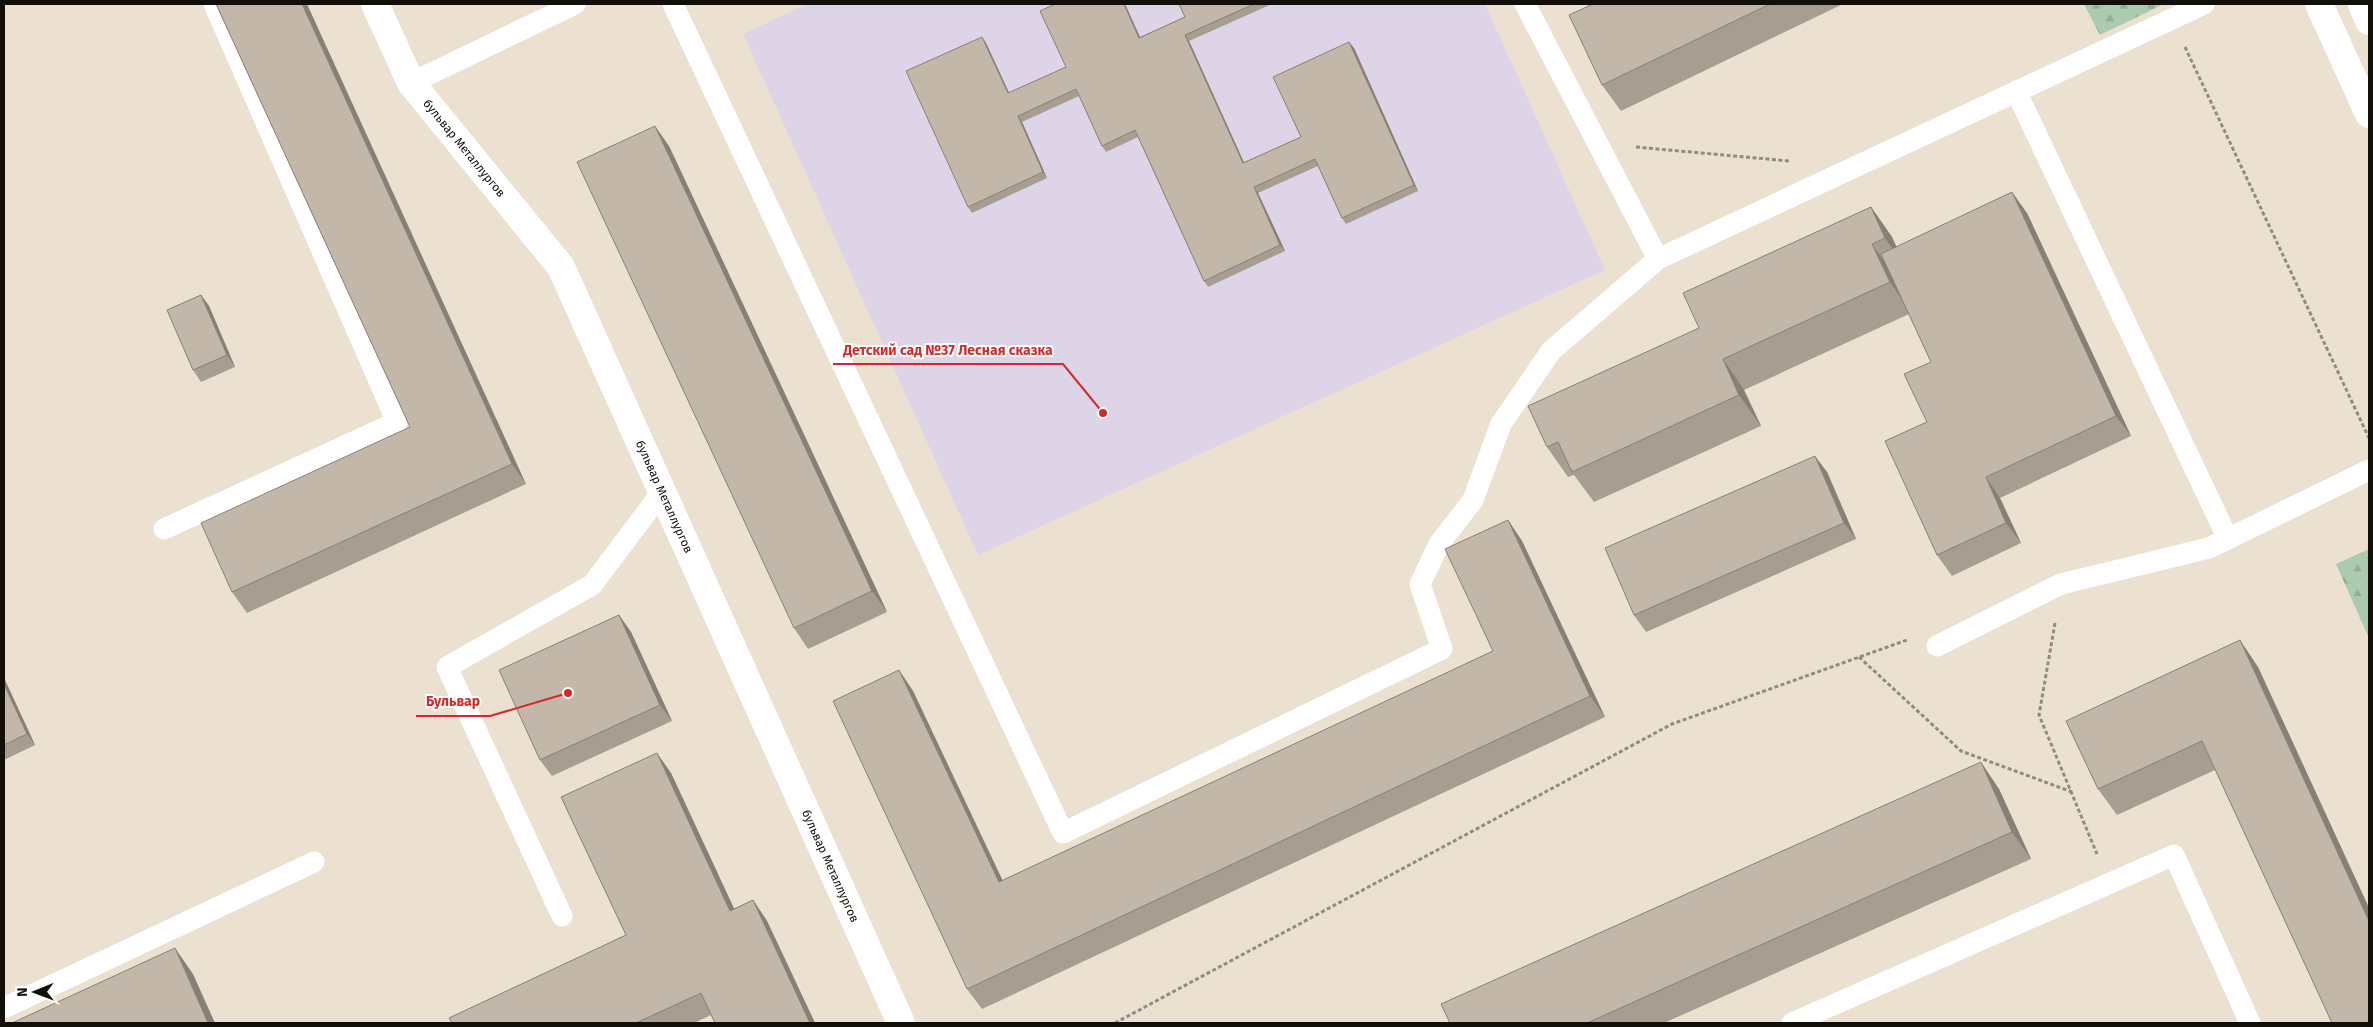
<svg xmlns="http://www.w3.org/2000/svg" width="2373" height="1027" font-family="'Fira Sans',sans-serif">
  <defs>
    <pattern id="forest-firs" width="22" height="20" patternUnits="userSpaceOnUse" patternTransform="scale(1.25)"><rect width="22" height="20" fill="#accab0"/><path d="M5 1l3.5 6h-7zM16 11l3.5 6h-7z" fill="#93ac96"/></pattern>
  </defs>
  <rect width="100%" height="100%" fill="#ece0d1"/>
  <path fill="#ded4e8" d="M808,4H1485L1605,270L978,555L743,34Z"/>
  <g fill="url(#forest-firs)">
    <path d="M2084,4H2164L2100,35Z"/>
    <path d="M2369,549V638L2336,564Z"/>
  </g>
  <g fill="none" stroke-linecap="round" stroke-linejoin="round">
    <g stroke="#948b80" stroke-width="3" stroke-dasharray="4 2.5" stroke-linecap="butt">
      <path d="M2185,47L2369,438"/>
      <path d="M1636,147L1789,161"/>
      <path d="M2055,623L2039,715L2097,854"/>
      <path d="M1859,657L1961,751L2072,792"/>
      <path d="M1115,1023L1672,724L1907,640"/>
    </g>
    <g stroke="#fff" stroke-width="21">
      <path d="M673,4L1063,833L1442,649L1420,584L1439,544L1473,500L1501,424L1551,351L1658,259L2204,4"/>
      <path d="M1525,4L1658,259"/>
      <path d="M411,83L575,4"/>
      <path d="M2016,91L2228,539"/>
      <path d="M164,529L397,422L214,4"/>
      <path d="M1937,646L2061,584L2209,548L2369,470"/>
      <path d="M562,916L447,667L592,585L662,492"/>
      <path d="M4,1008L314,862"/>
      <path d="M1792,1023L2174,855L2250,1023"/>
    </g>
    <path stroke="#fff" stroke-width="28" id="s1" d="M375,4L411,83L561,267L901,1023"/>
    <g stroke="#fff" stroke-width="28">
      <path d="M2319,4L2369,114"/>
      <path d="M2362,4L2369,21"/>
    </g>
  </g>
  <g fill="#a79d90">
    <path d="M216,4L526,484L247,613L232,592L410,427Z"/>
    <path d="M1055,4H1125L1140,37L1185,17L1179,4H1272L1189,41L1244,163L1301,137L1354,48L1418,191L1346,224L1342,218L1318,166L1258,193L1285,251L1208,287L1204,281L1138,137L1106,152L1102,146L1079,96L1022,122L1047,178L972,213L968,207L982,37L986,43L1009,93L1066,67Z"/>
    <path d="M1593,4H1843L1621,111L1602,85Z"/>
    <path d="M669,146L887,612L808,649L794,628Z"/>
    <path d="M1871,207L1892,237L1896,247L2027,213L2131,436L2000,498L2021,543L1952,576L1937,555L1927,422L1931,362L1909,314L1744,390L1761,426L1594,502L1574,475L1568,477L1547,447L1699,328Z"/>
    <path d="M201,295L209,306L235,367L201,382L193,370Z"/>
    <path d="M1827,472L1856,539L1646,632L1634,615Z"/>
    <path d="M1508,520L1522,541L1605,717L982,1009L967,989L899,670L913,691L1003,881L1493,651Z"/>
    <path d="M619,615L631,632L672,721L552,776L540,760Z"/>
    <path d="M2258,667L2369,908V1023L2215,770L2117,815L2098,789Z"/>
    <path d="M4,678L35,745L4,760Z"/>
    <path d="M671,773L734,909L753,900L767,921L815,1023H715L711,1015L694,1023H452L626,935Z"/>
    <path d="M1999,789L2031,859L1664,1023H1450Z"/>
  </g>
  <g fill="#888076">
    <path d="M302,4H307L526,484L512,464Z"/>
    <path d="M1124,4H1125L1143,44L1139,38Z"/>
    <path d="M1185,35L1189,41L1247,169L1243,163Z"/>
    <path d="M982,37L986,43L1012,99L1008,93Z"/>
    <path d="M1349,42L1354,48L1418,191L1414,185Z"/>
    <path d="M1018,116L1022,122L1047,178L1043,172Z"/>
    <path d="M655,126L669,146L887,612L872,591Z"/>
    <path d="M1254,187L1258,193L1285,251L1280,245Z"/>
    <path d="M2012,192L2027,213L2131,436L2116,416Z"/>
    <path d="M1871,207L1892,237L1906,268L1885,238Z"/>
    <path d="M1872,244L1893,274L1911,313L1890,282Z"/>
    <path d="M201,295L209,306L235,367L227,355Z"/>
    <path d="M1723,359L1744,390L1761,426L1739,395Z"/>
    <path d="M1815,456L1827,472L1856,539L1844,523Z"/>
    <path d="M1986,477L2000,498L2021,543L2006,523Z"/>
    <path d="M1508,520L1522,541L1605,717L1590,696Z"/>
    <path d="M619,615L631,632L672,721L660,705Z"/>
    <path d="M2240,640L2258,667L2369,908V921Z"/>
    <path d="M899,670L913,691L1013,903L999,882Z"/>
    <path d="M4,678L35,745L27,734L4,684Z"/>
    <path d="M657,753L671,773L745,932L730,911Z"/>
    <path d="M1981,762L1999,789L2031,859L2012,832Z"/>
    <path d="M753,900L767,921L815,1023H810Z"/>
    <path d="M175,948L193,974L215,1023H208Z"/>
  </g>
  <g fill="#c2b7a8" stroke="#888076">
    <path d="M216,4H302L512,464L232,592L201,523L410,427Z"/>
    <path d="M1055,4H1124L1139,38L1185,17L1179,4H1254L1185,35L1243,163L1301,137L1273,77L1349,42L1414,185L1342,218L1315,159L1254,187L1280,245L1204,281L1135,130L1102,146L1076,89L1018,116L1043,172L968,207L906,71L982,37L1008,93L1066,67L1040,11Z"/>
    <path d="M1593,4H1770L1602,85L1569,15Z"/>
    <path d="M655,126L872,591L794,628L577,162Z"/>
    <path d="M2012,192L2116,416L1986,477L2006,523L1937,555L1885,441L1927,422L1904,374L1931,362L1881,254Z"/>
    <path d="M1871,207L1885,238L1872,244L1890,282L1723,359L1739,395L1572,472L1558,442L1547,447L1528,406L1699,328L1683,293Z"/>
    <path d="M201,295L227,355L193,370L167,310Z"/>
    <path d="M1815,456L1844,523L1634,615L1605,548Z"/>
    <path d="M1508,520L1590,696L967,989L833,701L899,670L999,882L1493,651L1445,549Z"/>
    <path d="M619,615L660,705L540,760L499,670Z"/>
    <path d="M2240,640L2369,921V1023H2332L2202,741L2098,789L2066,721Z"/>
    <path d="M4,684L27,734L4,745Z"/>
    <path d="M657,753L730,911L753,900L810,1023H715L701,993L636,1023H452L449,1018L626,935L561,797Z"/>
    <path d="M1981,762L2012,832L1587,1023H1450L1441,1004Z"/>
    <path d="M175,948L208,1023H12Z"/>
  </g>
  <g text-anchor="middle" stroke-width="4" stroke-linejoin="round" paint-order="stroke">
    <g font-size="12" fill="#120e09" stroke="#fff">
      <text dy="4" stroke="none"><textPath href="#s1" startOffset="171">бульвар Металлургов</textPath></text>
      <text dy="4" stroke="none"><textPath href="#s1" startOffset="576">бульвар Металлургов</textPath></text>
      <text dy="4" stroke="none"><textPath href="#s1" startOffset="981">бульвар Металлургов</textPath></text>
    </g>
  </g>
  <path fill="none" stroke="#d62828" stroke-width="2" d="M1103 413L1063 364H833M568 693L490 716H416"/>
  <g fill="#d62828" stroke="#fff" stroke-width="2">
    <circle cx="1103" cy="413" r="5"/>
    <circle cx="568" cy="693" r="5"/>
  </g>
  <g font-size="14" text-anchor="middle" font-weight="bold" fill="#d62828" stroke="#fff" stroke-width="4" stroke-linejoin="round" paint-order="stroke">
    <text x="948" y="355">Детский сад №37 Лесная сказка</text>
    <text x="453" y="706">Бульвар</text>
  </g>
  <rect width="2373" height="1027" fill="none" stroke="#120e09" stroke-width="10"/>
  <g transform="translate(35 992) rotate(269)" stroke="#ffffff" stroke-width="4" paint-order="stroke">
  <path d="M0-4L9 19L0 12L-9 19Z" fill="#120e09"/>
  <text y="-8" font-size="14" font-weight="bold" text-anchor="middle" fill="#120e09">N</text>
  </g>
</svg>
